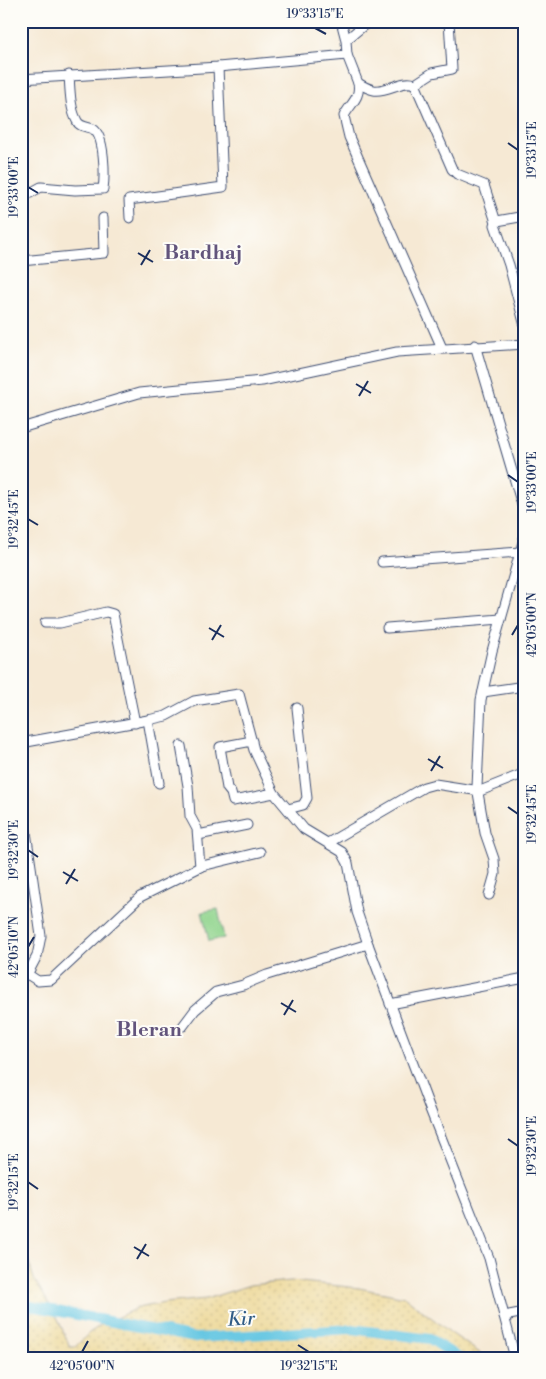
<svg xmlns="http://www.w3.org/2000/svg" width="546" height="1379" font-family="'Libre Bodoni',serif">
  <defs>
    <pattern id="sand-dots" width="8" height="8" patternUnits="userSpaceOnUse" patternTransform="scale(1.25)"><rect width="8" height="8" fill="#eeda9e"/><path d="M2 2h.1M6 6h.1" fill="none" stroke="#ccbb8a" stroke-width="1.8" stroke-linecap="round"/></pattern>
  </defs>
  <rect width="100%" height="100%" fill="#fdfcf7"/>
  <filter id="ink" filterUnits="userSpaceOnUse"><feTurbulence type="fractalNoise" baseFrequency=".02" numOctaves="2"/><feDisplacementMap in="SourceGraphic" scale="10" xChannelSelector="R" yChannelSelector="G"/><feConvolveMatrix kernelMatrix="1 2 1 2 8 2 1 2 1" color-interpolation-filters="sRGB"/></filter>
  <filter id="wash" filterUnits="userSpaceOnUse"><feTurbulence type="fractalNoise" baseFrequency=".0096" numOctaves="4" result="noise"/><feDisplacementMap in="SourceGraphic" scale="20" xChannelSelector="R" yChannelSelector="G"/><feGaussianBlur stdDeviation="1.12" result="paint"/><feColorMatrix in="noise" values="0 0 0 0 0 0 0 0 0 0 0 0 0 0 0 0 0 1.4 0 .05"/><feComposite in="paint" operator="in"/></filter>
  <g filter="url(#wash)">
    <rect width="100%" height="100%" fill="#f6e9d4"/>
    <path fill="url(#sand-dots)" stroke="#84847e" d="M21,1229L25,1250L34,1279L58,1319L70,1347H75L89,1333L101,1325L137,1308L165,1303L206,1299L250,1285L291,1281L359,1288L405,1297L451,1333L487,1358H21Z"/>
    <path fill="#90d48d" stroke="#568276" d="M218,909L224,938L209,941L202,912Z"/>
    <g fill="none" stroke-linecap="round" stroke-linejoin="round">
      <path stroke="#64c6e2" stroke-width="10" d="M21,1304L195,1338L352,1329L430,1339L459,1358"/>
    </g>
  </g>
  <g filter="url(#ink)">
    <g fill="none" stroke-linecap="round" stroke-linejoin="round">
      <defs>
        <g id="minor">
          <path d="M341,21L346,40"/>
          <path d="M347,55L358,83C363,86 368,89 374,90C388,92 402,79 415,84L432,73L452,69L449,21"/>
          <path d="M21,79L218,67L347,55L346,40L369,21"/>
          <path d="M358,83C361,98 350,104 344,116L349,137L442,348"/>
          <path d="M415,84L452,169L457,174L484,185L496,222"/>
          <path d="M21,198L41,187L75,190L103,189C105,176 105,136 93,129C88,126 80,128 77,121C70,109 70,89 69,75"/>
          <path d="M525,216L497,221L495,225L509,265L525,326"/>
          <path d="M130,218L129,200L223,187L218,67"/>
          <path d="M21,261L104,253L103,218"/>
          <path d="M475,345L525,515"/>
          <path d="M21,428L139,393L262,381L397,352L525,344"/>
          <path d="M382,562L521,552"/>
          <path d="M45,623H60L106,612L113,614L135,723"/>
          <path d="M387,628L501,619"/>
          <path d="M483,692L525,686"/>
          <path d="M148,720L159,783"/>
          <path d="M252,741L220,747L227,788L231,793L233,801L274,793"/>
          <path d="M21,743L148,720L166,716L194,701L239,694L254,750L274,793L304,829L342,852L348,863L357,912L368,944L430,1109L489,1258L515,1358"/>
          <path d="M181,746L188,786L190,816L197,829L200,867"/>
          <path d="M288,809L303,805L307,798L297,708"/>
          <path d="M24,818L41,936L37,956L27,975"/>
          <path d="M198,835L247,825"/>
          <path d="M328,843L424,787L435,784L480,791L525,773"/>
          <path d="M489,895L495,874L494,859L485,833L477,787L481,700L492,651L525,535"/>
          <path d="M21,970L38,981L51,980L140,897L202,866L260,852"/>
          <path d="M390,1004L525,978"/>
          <path d="M183,1026L195,1010L216,992L243,985L267,975L368,944"/>
          <path d="M504,1316L525,1312"/>
        </g>
      </defs>
      <use href="#minor" stroke="#3c4b70" stroke-width="11"/>
      <use href="#minor" stroke="#fff" stroke-width="9"/>
    </g>
  </g>
  <path fill="none" stroke="#1b2f5e" stroke-width="2" d="M315,28L326,34M508,143L518,150M28,187L38,193M138,253L153,262M141,265L150,250M356,384L371,393M359,396L368,381M508,475L518,482M28,519L38,525M209,628L224,637M512,635L518,625M212,640L221,625M428,759L443,768M431,771L440,756M508,807L518,814M28,850L38,857M63,872L78,881M66,884L75,869M28,947L34,937M281,1003L296,1012M284,1015L293,1000M508,1139L518,1146M28,1182L38,1189M134,1247L149,1256M137,1259L146,1244M298,1345L309,1352M82,1352L88,1341"/>
  <g text-anchor="middle" stroke-width="4" stroke-linejoin="round" paint-order="stroke">
    <g font-size="19" font-style="italic" fill="#315c86" stroke="#fdfcf7">
      <text transform="translate(241 1318) rotate(-3)" y="7">Kir</text>
    </g>
    <g font-size="20" font-weight="bold" fill="#62547c" stroke="#fdfcf7">
      <text x="203" y="259">Bardhaj</text>
      <text x="149" y="1036">Bleran</text>
    </g>
  </g>
  <rect width="546" height="1379" fill="none" stroke="#fdfcf7" stroke-width="55"/>
  <rect x="28" y="28" width="490" height="1324" fill="none" stroke="#1b2f5e" stroke-width="2"/>
  <g font-size="12" text-anchor="middle" fill="#1b2f5e">
    <text x="315" y="18">19°33'15"E</text>
    <text transform="translate(532 150) rotate(-90)" y="4">19°33'15"E</text>
    <text transform="translate(14 187) rotate(-90)" y="4">19°33'00"E</text>
    <text transform="translate(532 482) rotate(-90)" y="4">19°33'00"E</text>
    <text transform="translate(14 519) rotate(-90)" y="4">19°32'45"E</text>
    <text transform="translate(532 625) rotate(-90)" y="4">42°05'00"N</text>
    <text transform="translate(532 814) rotate(-90)" y="4">19°32'45"E</text>
    <text transform="translate(14 850) rotate(-90)" y="4">19°32'30"E</text>
    <text transform="translate(14 947) rotate(-90)" y="4">42°05'10"N</text>
    <text transform="translate(532 1146) rotate(-90)" y="4">19°32'30"E</text>
    <text transform="translate(14 1182) rotate(-90)" y="4">19°32'15"E</text>
    <text x="82" y="1370">42°05'00"N</text>
    <text x="309" y="1370">19°32'15"E</text>
  </g>
</svg>
